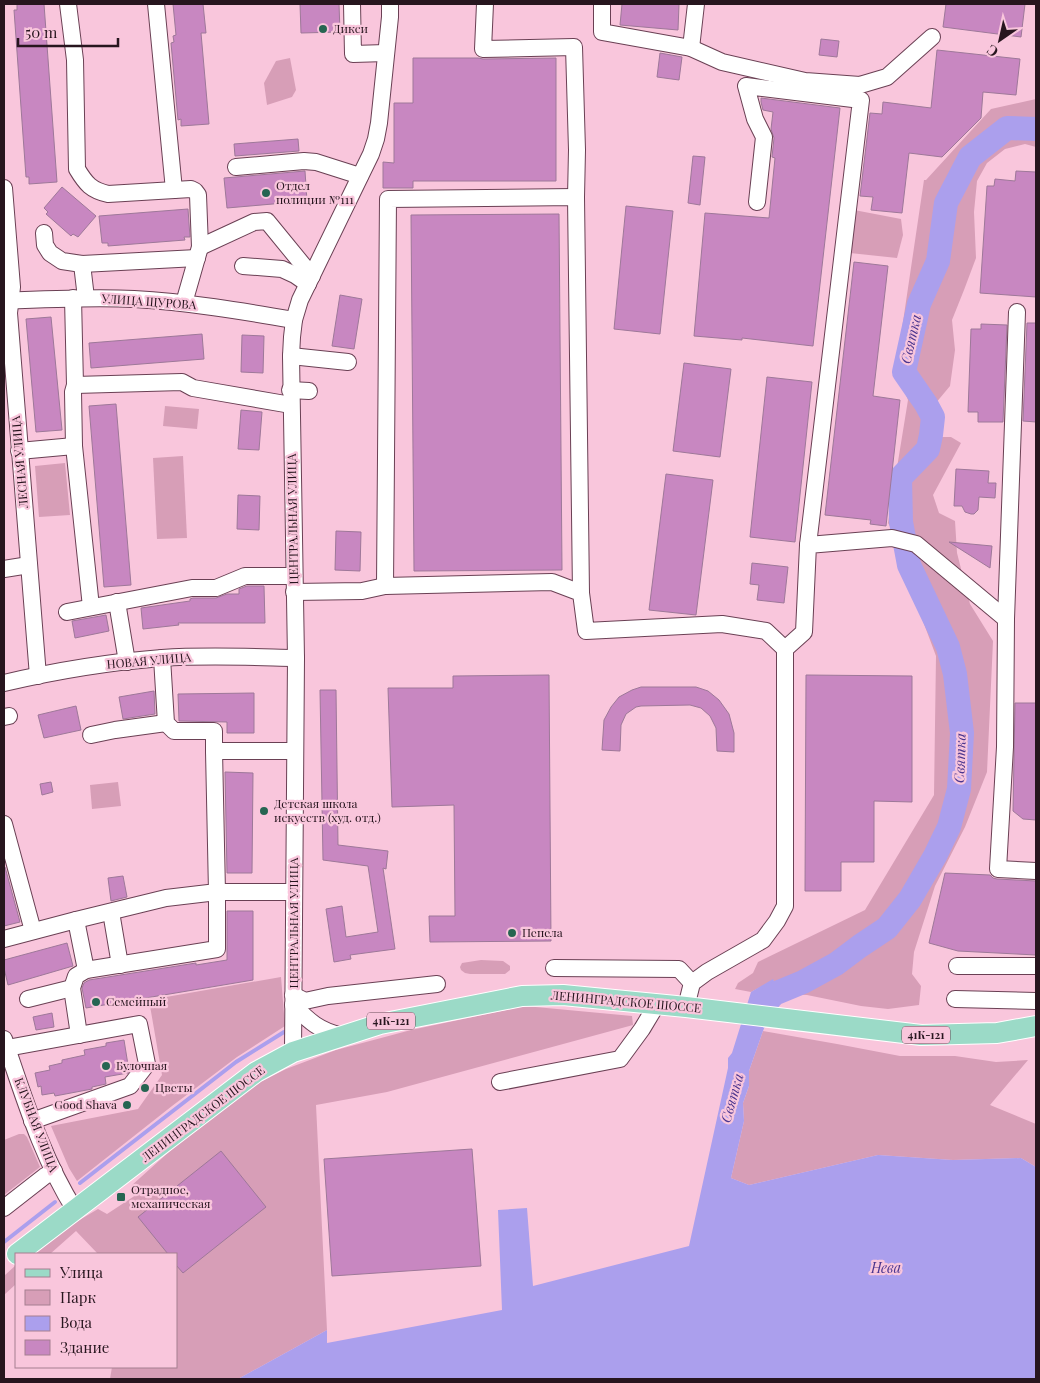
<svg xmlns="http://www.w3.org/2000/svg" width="1040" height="1383" font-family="'Playfair Display',serif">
  <rect width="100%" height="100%" fill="#f9c6dc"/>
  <g fill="#d79eb7">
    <path d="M290,58L296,90L292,97L267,105L264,83L276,61Z"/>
    <path d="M1036,99V147L1025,144L1005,149L987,163L977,181L974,212L976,258L964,290L952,320L955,350L950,386L935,404L941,437H951L961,443L933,495L939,513L955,521L957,553L970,604L993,641L987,772L965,827L935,886L914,952L912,974L921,986L919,1005L888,1009L861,1006L807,995L780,994L773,980L751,992L735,989L738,983L753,973L758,962L865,910L934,795L936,656L892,538V530L888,523L908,400L896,369L924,180H926L991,109Z"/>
    <path d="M854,210L901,219L903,235L897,258L850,253Z"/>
    <path d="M165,406L199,409L197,429L163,426Z"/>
    <path d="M183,456L187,538L157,539L153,458Z"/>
    <path d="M65,463L70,515L39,517L35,466Z"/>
    <path d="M118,782L121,806L92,809L90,785Z"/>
    <path d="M481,960L503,961L510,966V970L505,974H470L465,973L461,970L460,967L462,963Z"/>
    <path d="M281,977L285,1026L237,1057L172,1106L77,1181L69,1168L51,1126L138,1109L162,1075L149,1000Z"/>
    <path d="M525,1006L632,1016L633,1025L387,1092L316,1105L327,1330L238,1379H110L112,1367H176V1254H98L76,1231L50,1254H30L71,1225L98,1209L107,1214L136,1195L131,1186L170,1151L204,1122L254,1085L286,1069L336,1050L411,1030Z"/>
    <path d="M763,1031L837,1044L900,1056H955L996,1062L1028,1060L990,1105L1036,1124V1167L1021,1158L953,1160L878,1155L749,1185L731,1178L744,1121L743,1103L749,1086V1071Z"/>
    <path d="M19,1134H24L27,1137L40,1167L4,1195V1140Z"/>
    <path d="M16,1265V1284L4,1295V1276Z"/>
  </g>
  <path fill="#ab9fed" d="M773,979L780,994L773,1006L763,1031L749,1071V1086L743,1103L744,1121L731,1178L749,1185L878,1155L953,1160L1021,1158L1036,1167V1379H238L327,1330V1343L502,1310L498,1210L527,1208L533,1286L689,1246L728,1068V1058L732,1053L751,992Z"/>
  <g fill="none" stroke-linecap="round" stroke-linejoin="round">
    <g stroke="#ab9fed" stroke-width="4">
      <path d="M80,1183L236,1062L284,1032"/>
      <path d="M4,1242L55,1202"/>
    </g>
    <path stroke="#ab9fed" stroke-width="24" d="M756,1014L774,994L803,982L836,964L860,946L887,928L910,899L935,856L949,827L959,789L962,733L955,674L948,647L909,565L901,522L900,478L928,449L931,435L933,417L926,404L904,372L919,304L938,261L946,203L970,157L1007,128L1036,129"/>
  </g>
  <g fill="#c887c1" stroke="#9e7899">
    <path d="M17,4H44L57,182L29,184V177H26L14,10H17Z"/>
    <path d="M173,4H203L206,33H201L209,124L181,126V119L178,120L171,43L174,42L173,36L176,35Z"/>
    <path d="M300,4H339L340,32L301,33Z"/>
    <path d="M622,4H679L678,30L620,25Z"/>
    <path d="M946,4H1025L1021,37L943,27Z"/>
    <path d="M821,39L839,41L837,57L819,55Z"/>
    <path d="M937,50L1020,59L1016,95L983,92L981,118L942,157L909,153L902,213L871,210L873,197L860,196L870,113L882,114L883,102L931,108Z"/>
    <path d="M660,53L682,57L679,80L657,77Z"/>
    <path d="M413,58H478L483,59L556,58V181H413V188H383V162L394,163V103H413Z"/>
    <path d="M761,98L840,108L813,346L742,338V340L694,336L705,213L769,218L775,158L772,157L774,138L771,129L773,112L763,110L761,102Z"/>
    <path d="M298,139L299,151L235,156L234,144Z"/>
    <path d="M693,156L705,157L700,205L688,203Z"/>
    <path d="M305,171L307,201L227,208L224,178Z"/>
    <path d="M1016,171L1036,172V297L980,293L987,186H994L995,179L1015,181Z"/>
    <path d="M62,187L96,216L78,237L73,234L71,236L46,214L48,212L44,208Z"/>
    <path d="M626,206L673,211L660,334L614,329Z"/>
    <path d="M188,209L190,237H184L185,240L108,246V243H102L99,216Z"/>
    <path d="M559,214L562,570L414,571L411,215Z"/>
    <path d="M854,262L888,266L873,396L900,400L886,526L870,524L871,520L825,515Z"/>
    <path d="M340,295L362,299L354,349L332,346Z"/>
    <path d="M51,317L62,430L36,432L26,319Z"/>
    <path d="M1027,323H1036V422L1023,421Z"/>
    <path d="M981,324L1007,325L1003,422H978V412H968L971,329H981Z"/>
    <path d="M202,334L204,359L91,368L89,343Z"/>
    <path d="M242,335L264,336L263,373L241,372Z"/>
    <path d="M684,363L731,369L720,457L673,451Z"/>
    <path d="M767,377L812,382L795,542L750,537Z"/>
    <path d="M116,404L131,585L104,587L89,406Z"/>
    <path d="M241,410L262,412L259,450L238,449Z"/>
    <path d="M956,469L989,471L988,483H996L995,498L979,497L978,510L974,514H971L965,512L962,506H954Z"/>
    <path d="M666,474L713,480L696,615L649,610Z"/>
    <path d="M238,495L260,496L259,530L237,529Z"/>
    <path d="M336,531L361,532L360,571L335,570Z"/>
    <path d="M949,542L992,546L990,568Z"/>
    <path d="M752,563L788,567L784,603L757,600L759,585L750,584Z"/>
    <path d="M247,586H264L265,623H178L179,625L143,629L141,608L190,601V599L193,598H216L227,594H239V589Z"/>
    <path d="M106,615L109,631L75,638L72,621Z"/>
    <path d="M549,675L551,941L430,942L429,916H455L454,805L392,807L388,688H453V676Z"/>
    <path d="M806,675L912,676V802L874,801V862H841V891H805Z"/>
    <path d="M641,687H696L708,691L719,700L729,714L734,733V752L717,751L716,728L710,716L701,708L690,705L641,706L636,707L626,714L621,725L620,751L602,750L604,720L611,707L619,697L632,690Z"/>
    <path d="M320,690H336L338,845L388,851L386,869L383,868L395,949L350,955L351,959L334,962L326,909L342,906L346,937L378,932L368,866L323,860Z"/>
    <path d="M154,691L155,714L123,719L119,697Z"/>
    <path d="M254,693V733H227V722L179,721L178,694Z"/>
    <path d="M1015,703H1036V820L1023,819L1013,811Z"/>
    <path d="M76,706L81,730L44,738L38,715Z"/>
    <path d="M225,772L253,773L252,873H227Z"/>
    <path d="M51,782L53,792L42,795L40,784Z"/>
    <path d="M4,867H5L20,922L4,926Z"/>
    <path d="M945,873L990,875L993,878L997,879L1036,881V955L958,951L929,943Z"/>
    <path d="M123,876L127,897L111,901L108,878Z"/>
    <path d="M227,911H253V980L86,1008L82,988L84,983L89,980L196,963V965L227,960Z"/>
    <path d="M67,943L73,966L8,985L4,968V960Z"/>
    <path d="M52,1013L54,1027L36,1030L33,1017Z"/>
    <path d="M124,1040L129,1071L128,1073L105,1077L106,1084L92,1087V1089L55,1096L54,1093L42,1095L41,1086L38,1087L35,1073L50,1070L49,1066L62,1063V1060L85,1055L84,1050L106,1046V1043Z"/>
    <path d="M472,1149L481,1266L332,1276L324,1159Z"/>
    <path d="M221,1151L266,1207L183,1273L176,1265V1254H168L138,1217Z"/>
  </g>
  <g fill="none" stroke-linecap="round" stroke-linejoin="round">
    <defs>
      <g id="minor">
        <path d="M68,4L75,60L77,169C86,184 91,190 108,194L191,189L195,191L198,195L200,247L184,303"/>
        <path d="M156,4L174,190"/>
        <path d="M352,4L353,54L386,53"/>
        <path d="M485,4L483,49L574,47L577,150L576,197"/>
        <path d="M602,4V32L691,48L722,62L805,81L860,85L887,77L932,37"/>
        <path d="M691,48L696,4"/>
        <path d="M236,167L304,161L316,162L360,176"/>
        <path d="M4,188L12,287L9,313L38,676"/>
        <path d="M757,202L764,137L755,119L746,86L861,100L808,545"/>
        <path d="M44,233L45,245L50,253L62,261L82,264L197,258"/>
        <path d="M200,247L254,222L267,221L312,276"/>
        <path d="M82,264L86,298"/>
        <path d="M243,266L282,269L295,275L308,284"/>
        <path d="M73,298L75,385L73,392L74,446L91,607"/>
        <path d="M4,301C47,299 91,297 134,299C188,302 241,311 294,320"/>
        <path d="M1017,312L1006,619L1005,747L998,869L1036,871"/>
        <path d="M291,356L348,362"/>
        <path d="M75,385L182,382L193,388L291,405"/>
        <path d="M290,390L309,391"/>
        <path d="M19,451L74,446"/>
        <path d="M4,569L29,565"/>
        <path d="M385,586L388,199L576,197L581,593"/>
        <path d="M294,592L362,591L385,586L552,582L581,593L586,631L722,624L766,631L785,649V906L777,921L763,940L707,972L692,983L686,1007"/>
        <path d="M117,602L127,662"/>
        <path d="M67,612L192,588H216L245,576H294"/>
        <path d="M785,649L804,632L808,545L892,538L916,544L1006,619"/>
        <path d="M162,658L166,723L174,731H214V751"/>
        <path d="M4,683C55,671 109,662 162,658C206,655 251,657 296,658"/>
        <path d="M4,717L9,716"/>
        <path d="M91,735L115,730L166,723"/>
        <path d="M4,824L33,931"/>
        <path d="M111,912L120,965"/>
        <path d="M76,920L166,898L217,892L214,751H295"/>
        <path d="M4,939L76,920L86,970"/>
        <path d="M957,966H1036"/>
        <path d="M554,968L679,969L692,983"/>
        <path d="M293,995L305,1001L328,996L437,984"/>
        <path d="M28,999L72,988"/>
        <path d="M955,999L1036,1001"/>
        <path d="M293,1005C309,1021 319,1031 343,1036"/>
        <path d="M79,1035L72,988L76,976L86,970L217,949V892H294"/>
        <path d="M4,1039C24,1097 42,1158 75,1210"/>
        <path d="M7,1048L139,1024L147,1064L130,1086L32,1121"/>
        <path d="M293,1052L296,658L291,356L292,337L294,320L300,300L371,154L376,139L379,123L390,17V4"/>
        <path d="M500,1082L620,1059L642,1029L657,1004"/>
        <path d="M4,1208L45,1176L54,1171"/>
      </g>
      <path id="major" d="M17,1254L256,1072L293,1052L380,1024L522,996L563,995L686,1007L921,1035L997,1033L1036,1026"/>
    </defs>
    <use href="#minor" stroke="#6a4054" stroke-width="18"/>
    <use href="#major" stroke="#fff" stroke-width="22"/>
    <use href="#minor" stroke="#fff" stroke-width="16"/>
    <use href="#major" stroke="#9bdac7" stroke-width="20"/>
  </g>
  <g fill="#266552" stroke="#f9c6dc" stroke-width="2">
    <circle cx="323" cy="29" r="5"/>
    <circle cx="266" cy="193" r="5"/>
    <circle cx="264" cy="811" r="5"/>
    <circle cx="512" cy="933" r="5"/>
    <circle cx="96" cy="1002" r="5"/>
    <circle cx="106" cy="1066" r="5"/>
    <circle cx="145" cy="1088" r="5"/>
    <circle cx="127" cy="1105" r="5"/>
    <rect x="116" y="1192" width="10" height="10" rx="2.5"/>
  </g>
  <g text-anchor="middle" stroke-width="4.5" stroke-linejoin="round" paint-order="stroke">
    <g fill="#f9c6dc" stroke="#664a57" stroke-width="1">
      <rect x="367" y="1012.5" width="48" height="17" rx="4"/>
      <rect x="902" y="1026.5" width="48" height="17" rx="4"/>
    </g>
    <g font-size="11" font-weight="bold" fill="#27151e">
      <text x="391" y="1025">41К-121</text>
      <text x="926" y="1039">41К-121</text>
    </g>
    <g font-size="12" fill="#27151e" stroke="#f9c6dc" text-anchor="start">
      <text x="333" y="33">Дикси</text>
      <text x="276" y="190">Отдел<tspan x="276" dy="14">полиции №111</tspan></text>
      <text x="274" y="808">Детская школа<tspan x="274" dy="14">искусств (худ. отд.)</tspan></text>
      <text x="522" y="937">Пепела</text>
      <text x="106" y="1006">Семейный</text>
      <text x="116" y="1070">Булочная</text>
      <text x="155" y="1092">Цветы</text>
      <text x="117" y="1109" text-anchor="end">Good Shava</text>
      <text x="131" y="1194">Отрадное,<tspan x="131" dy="14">механическая</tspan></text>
    </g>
    <g font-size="12" fill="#27151e" stroke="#f9c6dc">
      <text transform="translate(149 302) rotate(4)" y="4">УЛИЦА ЩУРОВА</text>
      <text transform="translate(20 462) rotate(-95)" y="4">ЛЕСНАЯ УЛИЦА</text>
      <text transform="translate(293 519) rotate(-91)" y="4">ЦЕНТРАЛЬНАЯ УЛИЦА</text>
      <text transform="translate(149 661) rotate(-5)" y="4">НОВАЯ УЛИЦА</text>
      <text transform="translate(294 923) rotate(-90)" y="4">ЦЕНТРАЛЬНАЯ УЛИЦА</text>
      <text transform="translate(626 1002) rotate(5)" y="4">ЛЕНИНГРАДСКОЕ ШОССЕ</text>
      <text transform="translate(203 1114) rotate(-37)" y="4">ЛЕНИНГРАДСКОЕ ШОССЕ</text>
      <text transform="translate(36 1125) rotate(69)" y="4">КЛУБНАЯ УЛИЦА</text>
    </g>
    <g font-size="14" font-style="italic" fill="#4b358e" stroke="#f9c6dc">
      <text transform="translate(911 339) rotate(-77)" y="5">Святка</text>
      <text transform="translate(960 758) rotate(-88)" y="5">Святка</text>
      <text transform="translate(732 1098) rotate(-74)" y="5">Святка</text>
      <text x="886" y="1273">Нева</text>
    </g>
  </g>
  <rect width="1040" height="1383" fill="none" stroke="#27151e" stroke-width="10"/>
  <rect x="15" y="1253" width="162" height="115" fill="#f9c6dc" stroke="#a57f90"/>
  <rect x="25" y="1269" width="25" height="8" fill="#9bdac7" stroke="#a57f90"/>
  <text x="60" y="1278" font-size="15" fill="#27151e">Улица</text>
  <rect x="25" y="1290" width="25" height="15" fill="#d79eb7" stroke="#a57f90"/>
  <text x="60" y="1303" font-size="15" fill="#27151e">Парк</text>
  <rect x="25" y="1316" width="25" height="15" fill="#ab9fed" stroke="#a57f90"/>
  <text x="60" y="1328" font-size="15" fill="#27151e">Вода</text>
  <rect x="25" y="1340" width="25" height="15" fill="#c887c1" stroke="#a57f90"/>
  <text x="60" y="1353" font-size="15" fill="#27151e">Здание</text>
  <g transform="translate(1000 40) rotate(214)" stroke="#f9c6dc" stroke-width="4" paint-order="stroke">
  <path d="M0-4L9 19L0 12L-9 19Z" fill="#27151e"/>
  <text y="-8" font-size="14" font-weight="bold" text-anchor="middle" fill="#27151e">С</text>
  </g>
  <path d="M18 38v8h100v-8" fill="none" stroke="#27151e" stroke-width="2.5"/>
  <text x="25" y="38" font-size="15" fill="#27151e" stroke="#f9c6dc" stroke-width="4" paint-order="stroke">50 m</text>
</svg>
